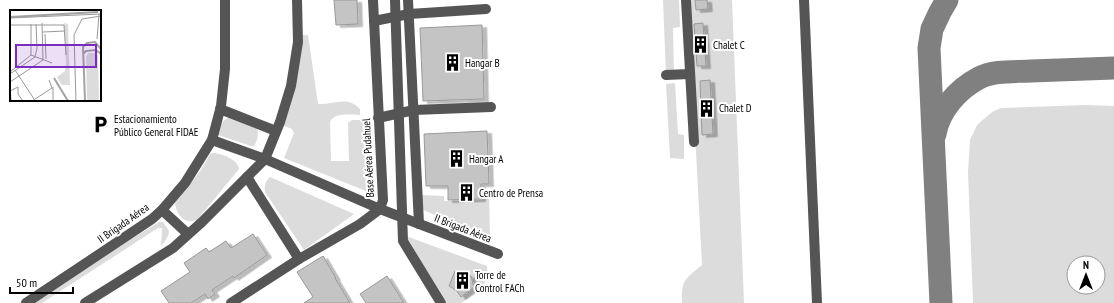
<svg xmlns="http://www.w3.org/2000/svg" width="1114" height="303" font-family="'PT Sans Narrow',sans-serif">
  <defs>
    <filter id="shadow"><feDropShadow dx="4.5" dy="2.5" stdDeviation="0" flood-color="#0004"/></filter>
  </defs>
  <rect width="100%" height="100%" fill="#fff"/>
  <g fill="#dcdcdc" fill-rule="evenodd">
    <path d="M663,0H679L680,27L673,28L674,75H666Z"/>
    <path d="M688,0H732L744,303H682C681,280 685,279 702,265Z"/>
    <path d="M300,35H308L318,104C334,105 347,95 360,109V115C351,115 334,112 330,122L331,161H349L348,123L352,120H363L366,191L284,158L294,133L292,129L282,125Z"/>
    <path d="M675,83L678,134L684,135V159L670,158L666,84Z"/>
    <path d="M1085,105L1114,106V303H973L968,172L970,140L977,125L992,112L1001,108ZM1074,263H1098V287H1074Z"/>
    <path d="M230,117C241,118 243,125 255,125C260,131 258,140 254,146H251L218,135C220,125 221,121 230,117Z"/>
    <path d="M213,153C221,153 239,160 239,169L197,220C185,225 176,215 175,203L201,170L210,154Z"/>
    <path d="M270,177L354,214L304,250L265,192C264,186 265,182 270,177Z"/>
    <path d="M482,194H489L490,236L485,237L421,209V195L444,196V201L482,200Z"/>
    <path d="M159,222H163L169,231L168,236L161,247L162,228H158L42,303H27Z"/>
    <path d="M406,236L487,266L488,278L477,293L461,303H447Z"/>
  </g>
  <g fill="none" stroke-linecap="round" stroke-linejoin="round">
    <g stroke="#808080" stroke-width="23">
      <path d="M935,134C939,110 958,89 979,78C994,70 1015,72 1031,71C1059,70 1086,69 1114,68"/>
      <path d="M941,303L929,48L932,29L940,12L947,0"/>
    </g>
  </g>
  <g fill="#c4c4c4" stroke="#999" filter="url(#shadow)">
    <path d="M334,0H357L358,24L336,25Z"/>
    <path d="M695,0H707L708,9L696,10Z"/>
    <path d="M703,23L706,66H697L694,24Z"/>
    <path d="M482,25L484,99L423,101L420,28Z"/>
    <path d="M710,80L713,134L702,135L700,81Z"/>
    <path d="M487,131L489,184H481V199L448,200V186H426L424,134Z"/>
    <path d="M253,234L267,255L234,278L233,276L212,290L215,294L208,299L205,294L191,303H169L161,291L190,272L184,263L206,248L209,252L226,241L231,248Z"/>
    <path d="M323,256L336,278H335L350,303H304L313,297L297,272Z"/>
    <path d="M455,271L471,276L474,287L461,297L457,291L449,286Z"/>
    <path d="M387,276L404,303H366L360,294Z"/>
  </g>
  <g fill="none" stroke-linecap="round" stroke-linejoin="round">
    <g stroke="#555" stroke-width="10">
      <path d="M395,0L403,241L441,303"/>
      <path d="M408,0L419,224"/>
      <path d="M686,0L694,142"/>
      <path d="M804,0L817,303"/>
      <path d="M374,21L409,14L486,9"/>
      <path d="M666,75L689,74"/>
      <path d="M220,109L276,131"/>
      <path d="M378,118L414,110L491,107"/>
      <path d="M212,140L265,159L380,209L498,254"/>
      <path d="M247,177L299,259"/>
      <path d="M162,210L188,234"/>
      <path d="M26,303L152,219L162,210L185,183L212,140L221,106L225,69V0"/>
      <path d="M85,303L173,248L202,222L265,159L280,122L291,86L298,42L297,0"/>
      <path d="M231,303L299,259L360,224L380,209L383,200L373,0"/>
    </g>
  </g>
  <defs>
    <symbol id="building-bare" viewBox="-9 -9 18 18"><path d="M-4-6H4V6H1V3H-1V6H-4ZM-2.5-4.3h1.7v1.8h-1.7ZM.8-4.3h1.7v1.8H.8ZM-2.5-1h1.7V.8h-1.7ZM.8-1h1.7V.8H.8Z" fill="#000" stroke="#fff" stroke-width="2.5" paint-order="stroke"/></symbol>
    <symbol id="parking-bare" viewBox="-9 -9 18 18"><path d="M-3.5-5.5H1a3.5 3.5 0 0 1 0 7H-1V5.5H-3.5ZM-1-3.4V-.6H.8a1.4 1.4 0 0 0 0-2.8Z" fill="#000" stroke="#fff" stroke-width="2.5" paint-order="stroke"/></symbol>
  </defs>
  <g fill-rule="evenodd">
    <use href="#building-bare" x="688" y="32" width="25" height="25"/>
    <use href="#building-bare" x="440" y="50" width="25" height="25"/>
    <use href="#building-bare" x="694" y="96" width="25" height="25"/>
    <use href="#parking-bare" x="88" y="112" width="25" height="25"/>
    <use href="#building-bare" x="444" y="146" width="25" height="25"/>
    <use href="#building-bare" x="454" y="180" width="25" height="25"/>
    <use href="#building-bare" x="450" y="268" width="25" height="25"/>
  </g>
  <g text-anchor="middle" stroke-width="4" stroke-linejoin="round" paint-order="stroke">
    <g font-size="11" fill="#000" stroke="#fff" text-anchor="start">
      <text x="713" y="49">Chalet C</text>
      <text x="465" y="67">Hangar B</text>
      <text x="719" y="112">Chalet D</text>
      <text x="114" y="123">Estacionamiento<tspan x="114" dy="13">Público General FIDAE</tspan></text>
      <text x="469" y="163">Hangar A</text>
      <text x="479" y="197">Centro de Prensa</text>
      <text x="475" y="279">Torre de<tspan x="475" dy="13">Control FACh</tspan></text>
    </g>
    <g font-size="11" fill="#000" stroke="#fff">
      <text transform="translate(368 158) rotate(-93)" y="4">Base Aérea Pudahuel</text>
      <text transform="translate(123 223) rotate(-35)" y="4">II Brigada Aérea</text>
      <text transform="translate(463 228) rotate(21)" y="4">II Brigada Aérea</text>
    </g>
  </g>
  <g transform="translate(10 10)">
    <rect width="91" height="91" fill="#fff"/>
    <path d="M54,13L58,14L60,75H52L47,67L55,61L56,54ZM78,43H86L88,46L89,91H77L76,47Z" fill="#dcdcdc"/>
    <path fill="none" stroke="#a3a3a3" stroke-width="2" d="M0,7L88,2M73,44L76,41L86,40L91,44M44,68L58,91M75,91L73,37L77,33L85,32L91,39"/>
    <path fill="none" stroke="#999" stroke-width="1" d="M0,8L91,4M0,15H54L56,45M33,22L55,21M35,24L36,49M87,29L89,4M21,45L42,53M5,60L24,89M0,62L21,45V14M0,64L25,47L27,38L26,14M0,72L33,50L32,13M0,76L1,91M43,77V91M0,81L8,77V84L13,91M22,91L42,78L39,70M66,91L64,25L72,9L91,6"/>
    <path fill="#7b2cbf" fill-opacity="0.15" stroke="#7b2cbf" stroke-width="2" d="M6,35H86V57H6Z"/>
    <rect width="91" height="91" fill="none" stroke="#000" stroke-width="2"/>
  </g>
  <g transform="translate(1086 275)"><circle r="19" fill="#ffffff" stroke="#999999"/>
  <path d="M0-3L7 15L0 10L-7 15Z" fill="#000000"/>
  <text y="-6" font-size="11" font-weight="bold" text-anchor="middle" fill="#000000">N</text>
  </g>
  <path d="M10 287v6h63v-6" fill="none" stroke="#000000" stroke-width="2"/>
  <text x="16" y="287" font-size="12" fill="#000000" stroke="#ffffff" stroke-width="3" paint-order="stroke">50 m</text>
</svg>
